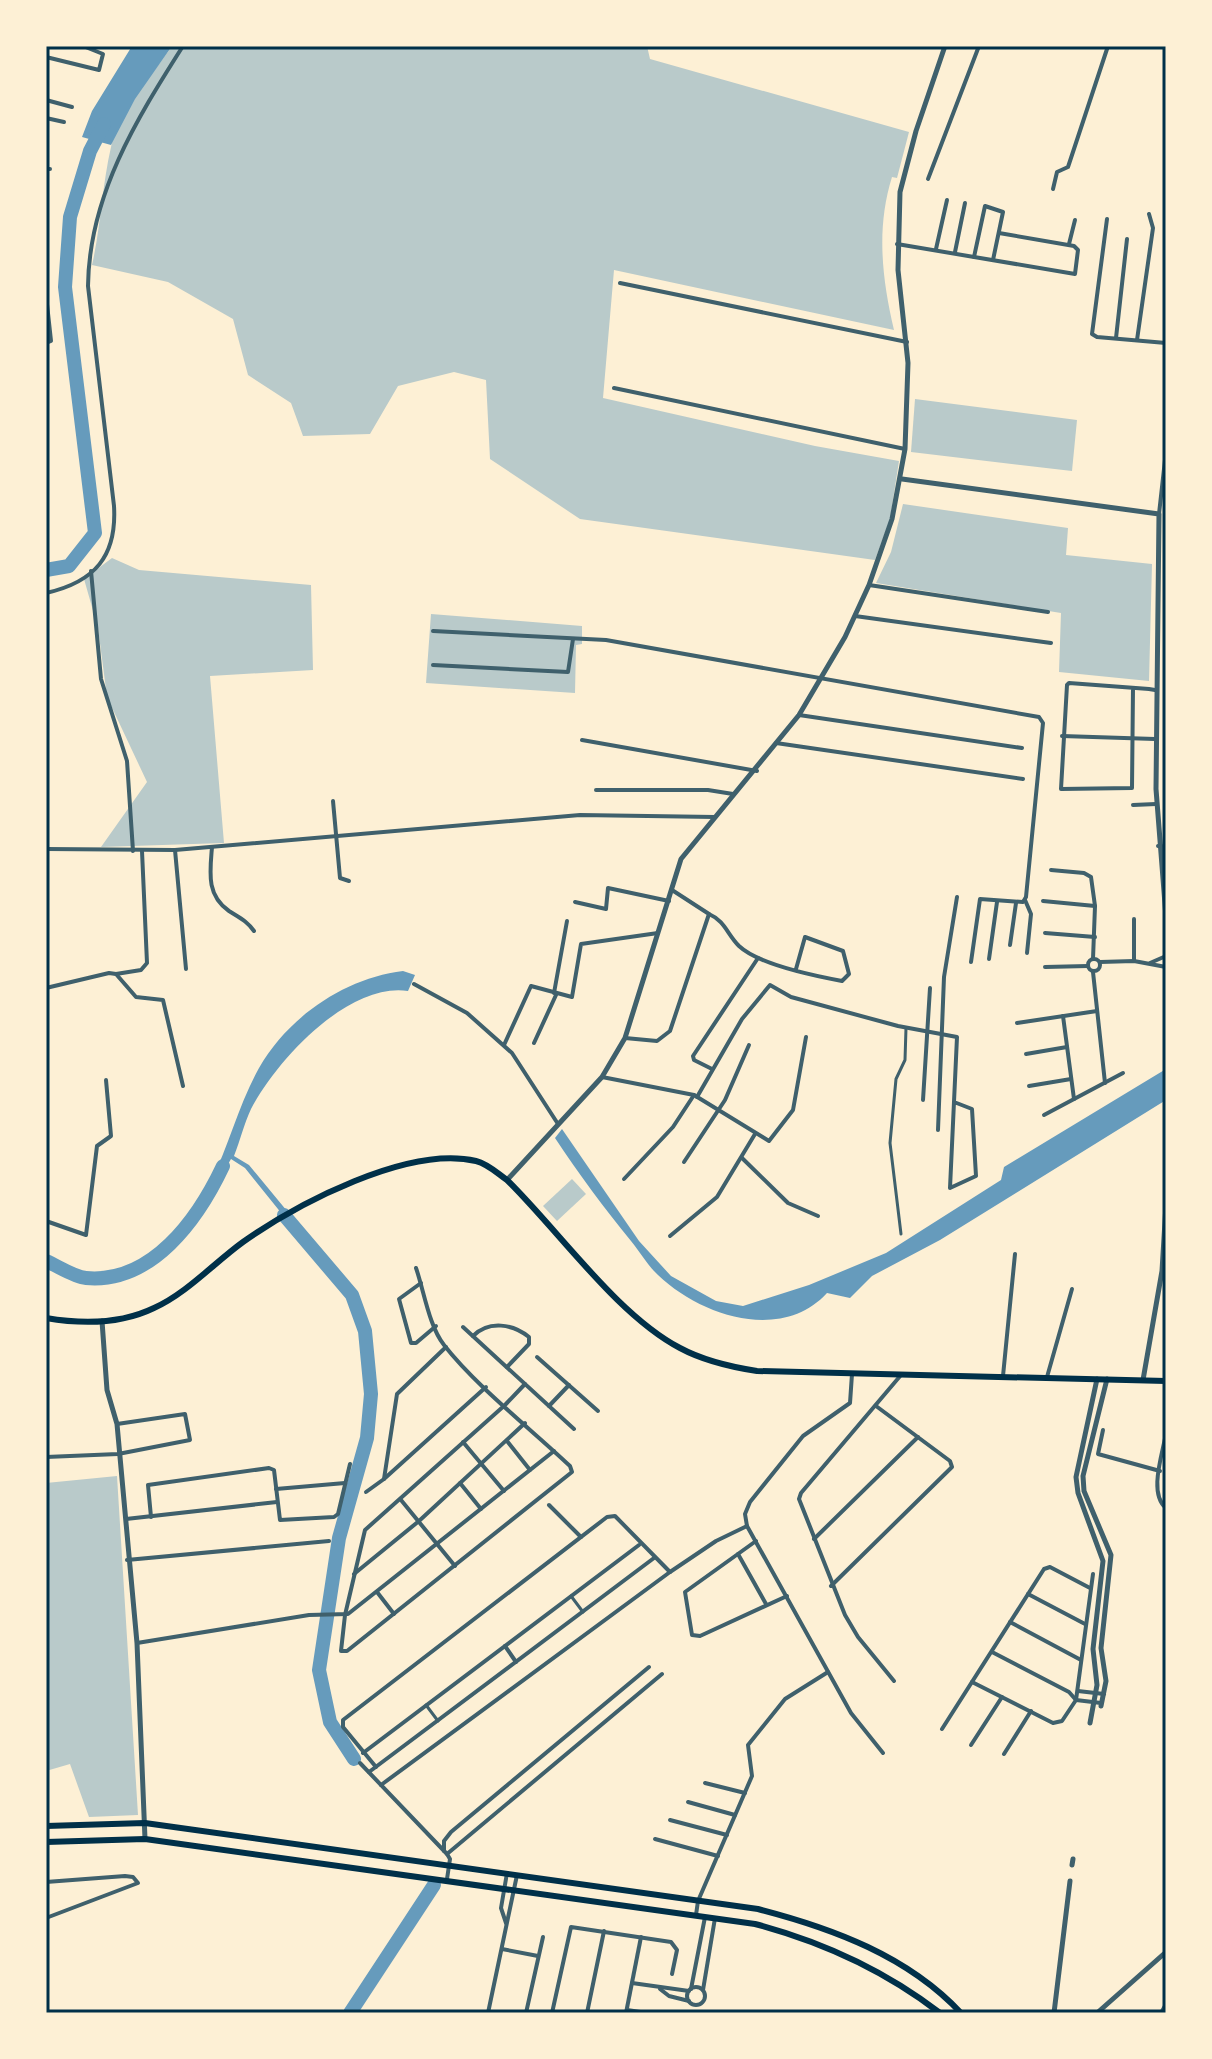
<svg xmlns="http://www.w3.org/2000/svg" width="1212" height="2059" font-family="'Exo 2',sans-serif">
  <rect width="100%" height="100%" fill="#fdf0d5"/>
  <g fill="#b9caca">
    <path d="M172,46H647L650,59L909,132L897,178L892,177C876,228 882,279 894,330L614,270L603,398L815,446L899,461L890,519L875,560L580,519L490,459L486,380L454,372L398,386L370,434L303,436L291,403L248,375L233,319L168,282L92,265C101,226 102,186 111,147C118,114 153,74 172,46Z"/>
    <path d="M915,399L1077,420L1072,471L911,452Z"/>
    <path d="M903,504L1068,528L1066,555L1152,564L1149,681L1059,672L1061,613L876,583L891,552Z"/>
    <path d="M112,558L139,570L311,585L313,670L210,676L224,843L101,847L147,782L107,697L98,628L84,579Z"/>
    <path d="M431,614L582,626V644L576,645L575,693L426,683Z"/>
    <path d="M572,1179L586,1194L557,1221L543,1206Z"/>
    <path d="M117,1476L138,1815L89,1817L70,1764L46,1771V1483Z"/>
  </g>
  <g fill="#669bbc">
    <path d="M132,46H172L135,99L111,145L82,137L92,111Z"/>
    <path d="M403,971L415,975L408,991C348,982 276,1061 251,1109C244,1124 240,1141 234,1156L249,1165L287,1211L282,1214L245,1168L231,1159L216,1185L211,1182C229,1145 239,1104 259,1068C288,1017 345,978 403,971Z"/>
    <path d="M1166,1069V1100L940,1240L872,1276L850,1298L827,1293C782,1342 702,1317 658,1275C648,1266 640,1252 631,1241C604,1208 579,1174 555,1138L562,1129L639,1241L671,1276L716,1301L743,1306L809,1285L886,1253L1001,1180L1004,1167Z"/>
  </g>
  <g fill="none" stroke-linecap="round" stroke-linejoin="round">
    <g stroke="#669bbc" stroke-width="14">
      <path d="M46,570L69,566L95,533L65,287L70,217L90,151L104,124"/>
      <path d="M284,1215L352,1295L365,1331L371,1394L367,1438L339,1538L319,1670L330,1722L354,1759"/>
      <path d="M46,1261C58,1266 74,1277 86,1278C152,1284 198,1219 223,1166"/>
      <path d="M350,2013L434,1885"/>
    </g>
    <g stroke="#3f606c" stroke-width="3">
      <path d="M901,1234L890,1143L896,1079L905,1060L906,1028"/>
      <path d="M571,1596L583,1612"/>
      <path d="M426,1705L438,1721"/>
    </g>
    <g stroke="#3f606c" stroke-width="4">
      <path d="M46,57L99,70L103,54L83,46"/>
      <path d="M46,100L72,107"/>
      <path d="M46,118L64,122"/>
      <path d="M46,169H50"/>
      <path d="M928,179L979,46"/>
      <path d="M1053,189L1057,172L1068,167L1108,46"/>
      <path d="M1107,219L1092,334L1097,337L1166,343"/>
      <path d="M897,244L1075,274L1078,250L1074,246L999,233"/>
      <path d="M1069,244L1075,220"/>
      <path d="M936,249L947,200"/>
      <path d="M955,252L965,203"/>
      <path d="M974,257L985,206L1003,212L993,260"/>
      <path d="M620,283L907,342"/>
      <path d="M46,295L51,341L46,343"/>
      <path d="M1116,338L1127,239"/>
      <path d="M1137,340L1153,228L1149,214"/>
      <path d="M614,388L905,449"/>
      <path d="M1159,514L1166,451"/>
      <path d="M91,571L101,679L127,761L133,851"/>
      <path d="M869,585L1048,612"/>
      <path d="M46,593C95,582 117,556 114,506L88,286C89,196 136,120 183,46"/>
      <path d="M855,616L1051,643"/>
      <path d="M433,631L606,640L1039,717L1043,723L1026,897L1023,902L980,899L971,962"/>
      <path d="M433,665L568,672L573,639"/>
      <path d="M1133,688L1132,788L1061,789L1067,685L1069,683L1149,689L1155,690"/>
      <path d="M799,715L1022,748"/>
      <path d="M1062,736L1155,739"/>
      <path d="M582,740L757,771"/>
      <path d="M776,743L1023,779"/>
      <path d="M596,790H708L733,794"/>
      <path d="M333,801L340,878L349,881"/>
      <path d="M1133,805L1156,804"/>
      <path d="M1158,846L1166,847"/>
      <path d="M212,847C210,872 206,895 229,911C240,918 247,921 254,931"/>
      <path d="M46,849L175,850L580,815L715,817"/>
      <path d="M175,850L186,969"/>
      <path d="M1051,870L1084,873L1091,877L1095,906L1093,959"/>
      <path d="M1025,900L1031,914L1027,953"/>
      <path d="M1043,901L1095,906"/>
      <path d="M575,902L606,909L608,888L669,901"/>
      <path d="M709,914C725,921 727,934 739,946C758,964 815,976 842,981L849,974L843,951L805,937L796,969"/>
      <path d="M1134,919V961"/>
      <path d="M1045,933L1095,937"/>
      <path d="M1010,945L1016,903"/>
      <circle cx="1094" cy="965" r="6"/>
      <path d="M989,959L997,902"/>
      <path d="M1100,962L1134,961L1166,967"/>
      <path d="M1150,963L1166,956"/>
      <path d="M1045,967L1088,966"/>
      <path d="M1093,972L1105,1083"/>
      <path d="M116,974L141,970L147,963L142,851"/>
      <path d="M414,984L467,1013L512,1053L558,1124"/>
      <path d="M46,988L109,973L116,974L136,997L163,1000L183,1086"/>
      <path d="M554,993L567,921"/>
      <path d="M1063,1016L1074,1099"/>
      <path d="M1017,1023L1097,1011"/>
      <path d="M625,1038L657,1041L670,1031L709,914L672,890"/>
      <path d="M534,1043L556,995"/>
      <path d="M504,1045L531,986L572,997L581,944L658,933"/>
      <path d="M1026,1054L1067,1047"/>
      <path d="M712,1069L694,1060L693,1056L758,958"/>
      <path d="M602,1077L694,1095L769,1141L793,1110L806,1037"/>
      <path d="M1029,1086L1071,1079"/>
      <path d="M697,1097L742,1019L770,985L791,997L898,1026L957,1037L950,1188L976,1176L972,1109L954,1102"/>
      <path d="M923,1100L930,988"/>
      <path d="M1044,1115L1123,1073"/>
      <path d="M938,1130L944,977L957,897"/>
      <path d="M742,1158L788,1203L818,1216"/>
      <path d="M684,1162L725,1100L749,1045"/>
      <path d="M624,1179L673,1127L694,1095"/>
      <path d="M46,1221L86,1235L97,1146L111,1136L106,1080"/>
      <path d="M670,1236L717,1197L755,1134"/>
      <path d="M416,1268C424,1291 429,1326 444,1345C476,1386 531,1429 570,1466L572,1472L347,1651H341L345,1615L365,1530L505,1405L525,1384"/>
      <path d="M421,1283L399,1299L411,1343H416L436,1326"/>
      <path d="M463,1327L574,1429"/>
      <path d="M473,1336C489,1320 513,1324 529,1337V1344L507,1367"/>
      <path d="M537,1357L598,1411"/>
      <path d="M852,1374L850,1403L803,1436L750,1502L745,1514L747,1526L851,1713L883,1753"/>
      <path d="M1003,1376L1015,1254"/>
      <path d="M1047,1377L1072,1289"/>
      <path d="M549,1406L569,1385"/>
      <path d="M1103,1430L1098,1454L1160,1471"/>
      <path d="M1166,1433C1163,1453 1148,1493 1166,1508"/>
      <path d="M507,1441L530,1470"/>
      <path d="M463,1442L504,1491"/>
      <path d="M46,1457L118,1454L190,1440L185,1414L117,1424"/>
      <path d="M384,1479L486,1387"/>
      <path d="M460,1483L481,1509"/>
      <path d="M276,1489L345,1483"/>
      <path d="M366,1492L384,1479L397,1394L446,1347"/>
      <path d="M401,1500L455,1566"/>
      <path d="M549,1505L581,1537"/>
      <path d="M151,1517L148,1485L269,1468L274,1470L280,1520L334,1517L338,1514L350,1464"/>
      <path d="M126,1519L277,1502"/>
      <path d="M814,1539L918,1437"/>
      <path d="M756,1541L685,1592L692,1635L700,1636L787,1596"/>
      <path d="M738,1554L766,1604"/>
      <path d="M127,1560L329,1541"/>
      <path d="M354,1574L419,1521L525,1423"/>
      <path d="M831,1586L952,1467L950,1461L876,1406"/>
      <path d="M377,1592L394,1614"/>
      <path d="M1028,1594L1085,1624"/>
      <path d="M1010,1622L1081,1660"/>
      <path d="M137,1643L309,1615L348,1614L554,1451"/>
      <path d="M505,1646L516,1662"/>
      <path d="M992,1652L1069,1692L1076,1700L1101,1703"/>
      <path d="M894,1681L858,1637L845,1615L799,1499L801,1493L901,1375"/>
      <path d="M972,1682L1053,1723L1062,1721L1076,1700L1093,1574"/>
      <path d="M1078,1691L1104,1694"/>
      <path d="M942,1729L1044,1569L1050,1567L1090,1588"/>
      <path d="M971,1745L1002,1697"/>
      <path d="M363,1753L639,1545"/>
      <path d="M1004,1754L1031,1711"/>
      <path d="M360,1763L447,1854L450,1859L447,1879"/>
      <path d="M376,1767L343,1727V1720L607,1517L615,1516L670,1572"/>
      <path d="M369,1772L654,1558"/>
      <path d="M705,1783L745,1793"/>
      <path d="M381,1785L670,1572L716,1541L747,1526"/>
      <path d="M688,1802L735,1815"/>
      <path d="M670,1820L727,1835"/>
      <path d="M655,1839L718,1856"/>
      <path d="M444,1851V1841L451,1832L649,1667"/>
      <path d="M447,1854L662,1674"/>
      <path d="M46,1882L125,1876L133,1877L138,1883L46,1918"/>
      <path d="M696,1915L698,1901L752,1776L748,1745L785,1699L828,1672"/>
      <path d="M506,1923L501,1908L507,1873"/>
      <path d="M502,1949L538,1956"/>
      <path d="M632,1983L689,1991"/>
      <circle cx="696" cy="1996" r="9"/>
      <path d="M660,1989L669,1996L689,2001"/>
      <path d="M691,1989L705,1917"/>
      <path d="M703,1990L715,1918"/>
      <path d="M627,2010L647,2013"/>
      <path d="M488,2013L517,1875"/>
      <path d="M526,2013L543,1937"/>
      <path d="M552,2013L571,1927L671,1942L677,1950L672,1974"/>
      <path d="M587,2013L604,1931"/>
      <path d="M626,2013L641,1937"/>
      <path d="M1161,2013L1166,2004"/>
    </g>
    <g stroke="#3f606c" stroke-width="5">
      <path d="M902,479L1159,514L1156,789L1166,917"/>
      <path d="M507,1180L602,1077L625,1038L681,859L799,715L845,637L869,585L892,519L905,449L908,363L898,270L900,192L916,131L945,46"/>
      <path d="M102,1321L107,1390L117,1424L137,1643L145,1839"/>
      <path d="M1143,1380L1162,1271L1166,1205"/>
      <path d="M1101,1706L1106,1681L1101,1648L1111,1555L1084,1491L1083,1476L1107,1379"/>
      <path d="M1090,1723L1097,1685L1093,1649L1103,1561L1078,1493L1076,1477L1097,1379"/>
      <path d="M1072,1865L1073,1859"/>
      <path d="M1054,2013L1070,1881"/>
      <path d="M1097,2013L1166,1952"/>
    </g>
    <g stroke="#003049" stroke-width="6">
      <path d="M46,1318C81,1324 121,1324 154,1308C187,1293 214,1263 243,1242C297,1204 408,1145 476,1161C488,1164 497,1173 507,1180C559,1231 617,1315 680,1348C704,1361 731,1367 757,1371L1166,1381"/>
      <path d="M46,1826L145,1823L758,1909C832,1928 908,1956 961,2013"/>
      <path d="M46,1842L145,1839L755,1924C823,1942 884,1970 940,2013"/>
    </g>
  </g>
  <rect width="1212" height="2059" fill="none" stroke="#fdf0d5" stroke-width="96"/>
  <rect x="48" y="48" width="1116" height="1963" fill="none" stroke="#003049" stroke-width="3"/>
</svg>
